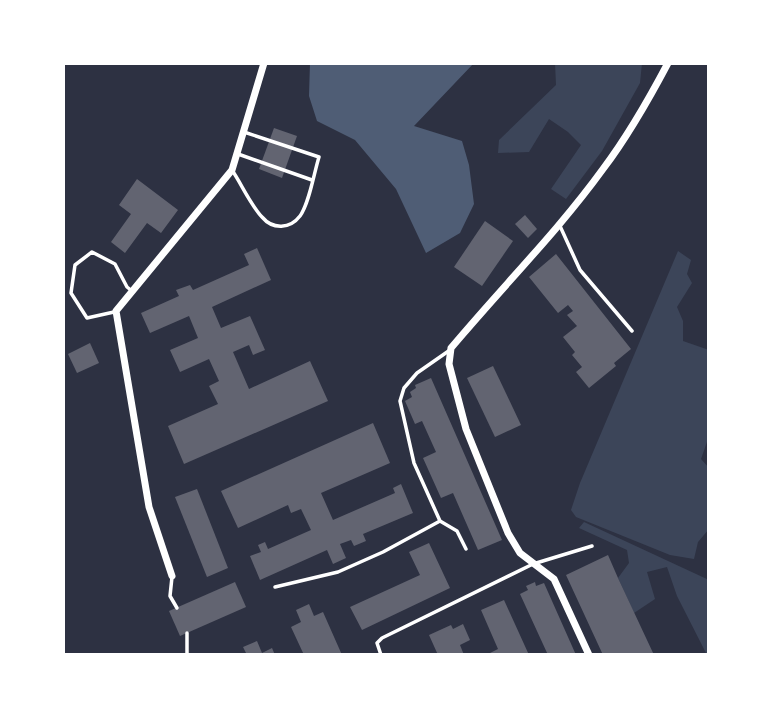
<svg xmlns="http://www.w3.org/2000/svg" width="772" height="718" font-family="'IBM Plex Sans',sans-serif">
  <rect width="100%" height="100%" fill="#2d3142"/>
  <g fill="#3c4559">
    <path d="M555,63H642L640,83L602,151L566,199L551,189L581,145L568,132L549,119L529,152L498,153L499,140L556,85Z"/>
    <path d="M678,251L691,260L687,274L692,283L677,307L683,321V341L709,350V436L701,459L709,468V529L698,542L694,559L670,555L576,517L571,510L580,483Z"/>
    <path d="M584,522L709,580V655H707L677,596L667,567L647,572L655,599L634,613L618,578L629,563L627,550L579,528Z"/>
  </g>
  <path fill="#4f5d75" d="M310,63H474L414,126L462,141L469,165L474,204L460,233L426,253L396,189L355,140L317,121L309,96Z"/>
  <g fill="#626471">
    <path d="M274,128L297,136L282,178L259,169Z"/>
    <path d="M137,179L178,210L161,233L147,223L125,253L111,242L131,214L119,205Z"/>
    <path d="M525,215L537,229L528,238L515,224Z"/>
    <path d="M485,221L513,241L482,286L454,267Z"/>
    <path d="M257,248L271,280L212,307L221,328L250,316L265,350L253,355L249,345L233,352L249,389L310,361L328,401L184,464L168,426L218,404L209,386L219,381L209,359L180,372L170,350L198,338L189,316L150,333L141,313L179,296L176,290L190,285L193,290L249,265L244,254Z"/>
    <path d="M556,254L631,349L614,363L616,366L589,388L576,372L582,367L572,355L575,352L563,337L577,326L567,315L573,311L568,305L558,313L529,277Z"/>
    <path d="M90,343L99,363L77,373L68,354Z"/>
    <path d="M493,366L521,425L495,437L467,378Z"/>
    <path d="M431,378L502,540L478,550L453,493L441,498L423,458L436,452L422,421L415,424L405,401L412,397L410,392L416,388L415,385Z"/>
    <path d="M373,423L390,463L321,493L333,520L395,493L393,488L401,484L413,513L363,534L366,541L354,546L351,540L340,544L346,558L333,564L327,550L260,580L250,556L261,552L258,545L265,542L268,549L311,530L301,509L291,513L288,505L238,528L221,491Z"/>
    <path d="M197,489L228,568L207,577L175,497Z"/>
    <path d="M429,543L450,588L362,630L350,607L420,575L409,552Z"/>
    <path d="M608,555L618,578L654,655H603L566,575Z"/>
    <path d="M235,582L246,607L180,636L169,611Z"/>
    <path d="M535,582L536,586L544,583L576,655H548L520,594L528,590L526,586Z"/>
    <path d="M504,600L529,655H491L490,653L498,649L481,610Z"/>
    <path d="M309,604L314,616L323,612L342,655H304L291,627L301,622L296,610Z"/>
    <path d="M463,624L470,640L460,645L464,655H438L429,635L451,625L453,629Z"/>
    <path d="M257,641L262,653L272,648L275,655H247L243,647Z"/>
  </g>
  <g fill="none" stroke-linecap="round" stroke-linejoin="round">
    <g stroke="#fff" stroke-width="3.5">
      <path d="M238,154L312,180"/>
      <path d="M232,170C242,185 250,204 262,217C273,230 290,229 300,216C309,204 314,173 319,157L244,132"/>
      <path d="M560,226L580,270L632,331"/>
      <path d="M114,312L87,318L71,293L75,265L92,252L115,264L127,287L132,291"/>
      <path d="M450,350L417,373L404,388L400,401L414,463L440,521L457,531L466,549"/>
      <path d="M172,577L170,596L177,608"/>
      <path d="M275,587L338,572L383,552L440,521"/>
      <path d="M187,655V633"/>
      <path d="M381,655L377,643L382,638L533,564L592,546"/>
    </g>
    <g stroke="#fff" stroke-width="7">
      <path d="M172,576L149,507L116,311L232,170L264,63"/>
      <path d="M589,655L554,579L520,553L508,533L466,429L449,364L451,348L463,334C510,279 561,227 603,169C628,136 649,99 668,63"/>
    </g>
  </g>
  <rect width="772" height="718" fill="none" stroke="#ffffff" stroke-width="130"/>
</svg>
